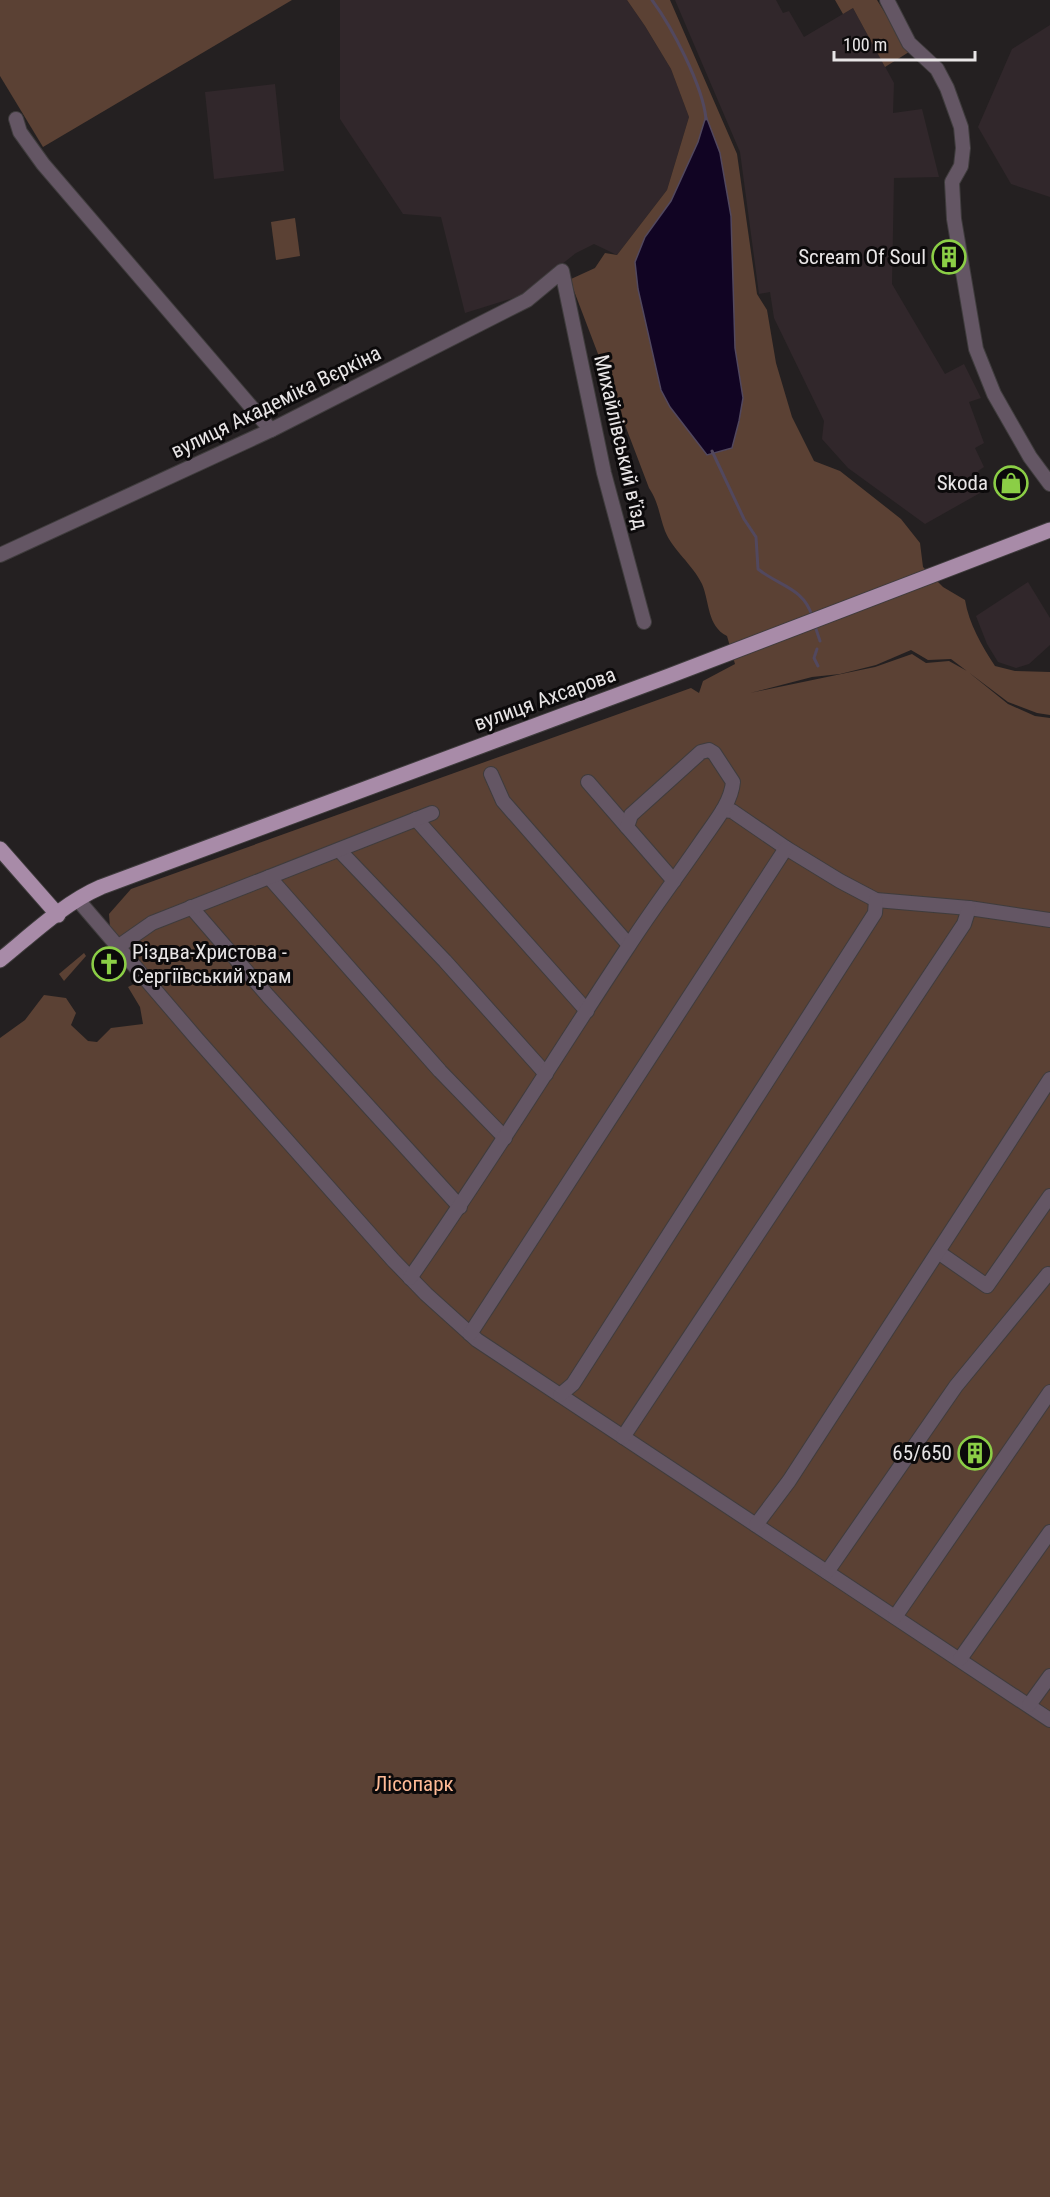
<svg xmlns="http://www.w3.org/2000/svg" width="1050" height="2197" font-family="'Roboto Condensed',sans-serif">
  <rect width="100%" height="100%" fill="#242021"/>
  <g fill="#31272b">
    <path d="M340,0H627L645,26L671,69L689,117L667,190L617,255L594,244L576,253L523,295L465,313L441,217L403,214L340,119Z"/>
    <path d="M675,0H776L783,13L789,11L804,37L853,8L894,83L893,113L922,109L939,177L894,178L892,284L945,374L964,364L981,398L969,402L984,443L975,448L984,467L978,471L987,489L925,524L848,468L822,439L824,421L774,318L770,292L759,294L740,152Z"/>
    <path d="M1050,25V197L1011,184L978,127L1012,49Z"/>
    <path d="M275,84L284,171L214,179L205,92Z"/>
    <path d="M1028,582L1050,618V645L1029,664L1016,668L998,662L987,644L976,616Z"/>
  </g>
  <g fill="#5b4134">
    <path d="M0,0H292L43,147L0,76Z"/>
    <path d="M627,0H670L737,154L757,294L767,310L776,363L792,417L814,461L840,471L901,519L920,543L923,567L943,587L965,600C969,624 982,646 995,666L1015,671L1050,672V715L1037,713L1008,702L951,659L928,660L911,650L876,665L840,674L812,677L750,693L875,667L912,654L926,663L949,661L967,671L1008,704L1035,716L1050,718V2197H0V1038L25,1020L44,995L66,998L76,1013L71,1025L88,1041L97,1042L111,1028L143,1024L140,1007L128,987L134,984L145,986L110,928L109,914L131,889L691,688L699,693L703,681L735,664L727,636C707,626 710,603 702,584C693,565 672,549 665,531C659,515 659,503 649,488L571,283V279L595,268L605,253L617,255L667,190L689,117L671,69L645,26Z"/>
    <path d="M835,0H877L909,52L885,67L853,8L843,14Z"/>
    <path d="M295,218L300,256L276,260L271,222Z"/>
    <path d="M84,953L86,956L64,981L59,974Z"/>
  </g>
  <path fill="#110423" stroke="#52485e" stroke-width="1.5" d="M706,116L720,153L731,216L735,348L743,398L739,421L732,448L707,455L670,407L661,390L638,289L635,262L645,237L671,201L698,142Z"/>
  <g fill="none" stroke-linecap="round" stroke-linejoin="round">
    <g stroke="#52485e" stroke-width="3">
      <path d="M652,0C672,27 703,86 706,119"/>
      <path d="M712,451L744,519L756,537L758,569C779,586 804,588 812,616"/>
      <path d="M815,626L820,641"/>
      <path d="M817,649L814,658L818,666"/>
    </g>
    <defs>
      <g id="minor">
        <path d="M887,0L909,43L937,69L947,88L961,127L963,148L961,166L952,182L954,219L976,349L994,394L1030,457L1050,484"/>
        <path d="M16,119L20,132L43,164L271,430"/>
        <path d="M0,555L271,430L527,300L562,271L604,473L644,622"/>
        <path d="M491,774L503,801L629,945"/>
        <path d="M588,782L627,827"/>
        <path d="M723,810L732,811L786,848L840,881L876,900L969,908L1050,920"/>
        <path d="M416,819L587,1011"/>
        <path d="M339,850L445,961L546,1074"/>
        <path d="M269,877L440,1071L505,1138"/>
        <path d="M78,900L197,1039L393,1260L426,1294L477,1340L1050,1720"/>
        <path d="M191,907L268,996L460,1207"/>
        <path d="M119,946L152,923L432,813"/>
        <path d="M938,1252L987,1286L1050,1196"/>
        <path d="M410,1278C486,1170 555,1057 628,947C651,911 677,877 701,842C713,824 731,804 733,782L714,753L709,750L701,752L631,815L627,827L674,881"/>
        <path d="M470,1334L786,848"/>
        <path d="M560,1395L573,1384L875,913L876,900"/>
        <path d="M623,1437L964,924L969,908"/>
        <path d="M756,1525L789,1481L1050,1079"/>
        <path d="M827,1572L956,1386L1048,1274"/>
        <path d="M895,1617L1050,1392"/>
        <path d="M960,1659L1050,1532"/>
        <path d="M1029,1705L1050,1676"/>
      </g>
      <g id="major">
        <path d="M0,849L58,915"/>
        <path d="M0,960C31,935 64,903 101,887L669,676L1050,530"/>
      </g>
    </defs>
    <use href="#minor" stroke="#3f3c3d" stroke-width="16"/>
    <use href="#major" stroke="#3f3c3d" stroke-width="17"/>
    <use href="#minor" stroke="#645664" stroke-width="14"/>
    <use href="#major" stroke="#a88ba8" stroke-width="15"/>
  </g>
  <defs>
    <symbol id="building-ring" viewBox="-11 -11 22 22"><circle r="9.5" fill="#0c0a0b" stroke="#8bce46" stroke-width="1.5"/><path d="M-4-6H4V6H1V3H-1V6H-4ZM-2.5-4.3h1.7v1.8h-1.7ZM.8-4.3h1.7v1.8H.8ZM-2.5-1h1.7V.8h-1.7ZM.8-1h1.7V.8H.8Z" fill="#8bce46"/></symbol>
    <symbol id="shop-ring" viewBox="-11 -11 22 22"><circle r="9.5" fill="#0c0a0b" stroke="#8bce46" stroke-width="1.5"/><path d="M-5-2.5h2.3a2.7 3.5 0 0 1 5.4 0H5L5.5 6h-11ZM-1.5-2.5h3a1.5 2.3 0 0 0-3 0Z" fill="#8bce46"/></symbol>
    <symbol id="church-ring" viewBox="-11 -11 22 22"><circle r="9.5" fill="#0c0a0b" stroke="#8bce46" stroke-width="1.5"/><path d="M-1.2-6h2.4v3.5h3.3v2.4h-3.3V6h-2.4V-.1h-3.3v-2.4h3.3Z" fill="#8bce46"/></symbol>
  </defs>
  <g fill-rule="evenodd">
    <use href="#building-ring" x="930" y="238" width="38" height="38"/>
    <use href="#shop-ring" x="992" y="464" width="38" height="38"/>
    <use href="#church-ring" x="90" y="945" width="38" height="38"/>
    <use href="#building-ring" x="956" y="1434" width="38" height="38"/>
  </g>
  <g text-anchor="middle" stroke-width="6" stroke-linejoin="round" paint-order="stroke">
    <g font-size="21" fill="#e8e5e6" stroke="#0c0a0b" text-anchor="end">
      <text x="926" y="264">Scream Of Soul</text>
      <text x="988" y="490">Skoda</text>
      <text x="132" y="959" text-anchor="start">Різдва-Христова -<tspan x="132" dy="24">Сергіївський храм</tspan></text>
      <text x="952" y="1460">65/650</text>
    </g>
    <g font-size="21" fill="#e8e5e6" stroke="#0c0a0b">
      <text transform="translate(276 402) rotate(-26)" y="7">вулиця Академіка Вєркіна</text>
      <text transform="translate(621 442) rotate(77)" y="7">Михайлівський в'їзд</text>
      <text transform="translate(545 699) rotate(-20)" y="7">вулиця Ахсарова</text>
    </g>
    <g font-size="21" fill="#feba96" stroke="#0c0a0b">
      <text x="414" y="1791">Лісопарк</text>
    </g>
  </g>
  <path d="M834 51v9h141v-9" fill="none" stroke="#e8e5e6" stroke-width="3"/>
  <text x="843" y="51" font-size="18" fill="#e8e5e6" stroke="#0c0a0b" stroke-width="4.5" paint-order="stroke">100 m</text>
</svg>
